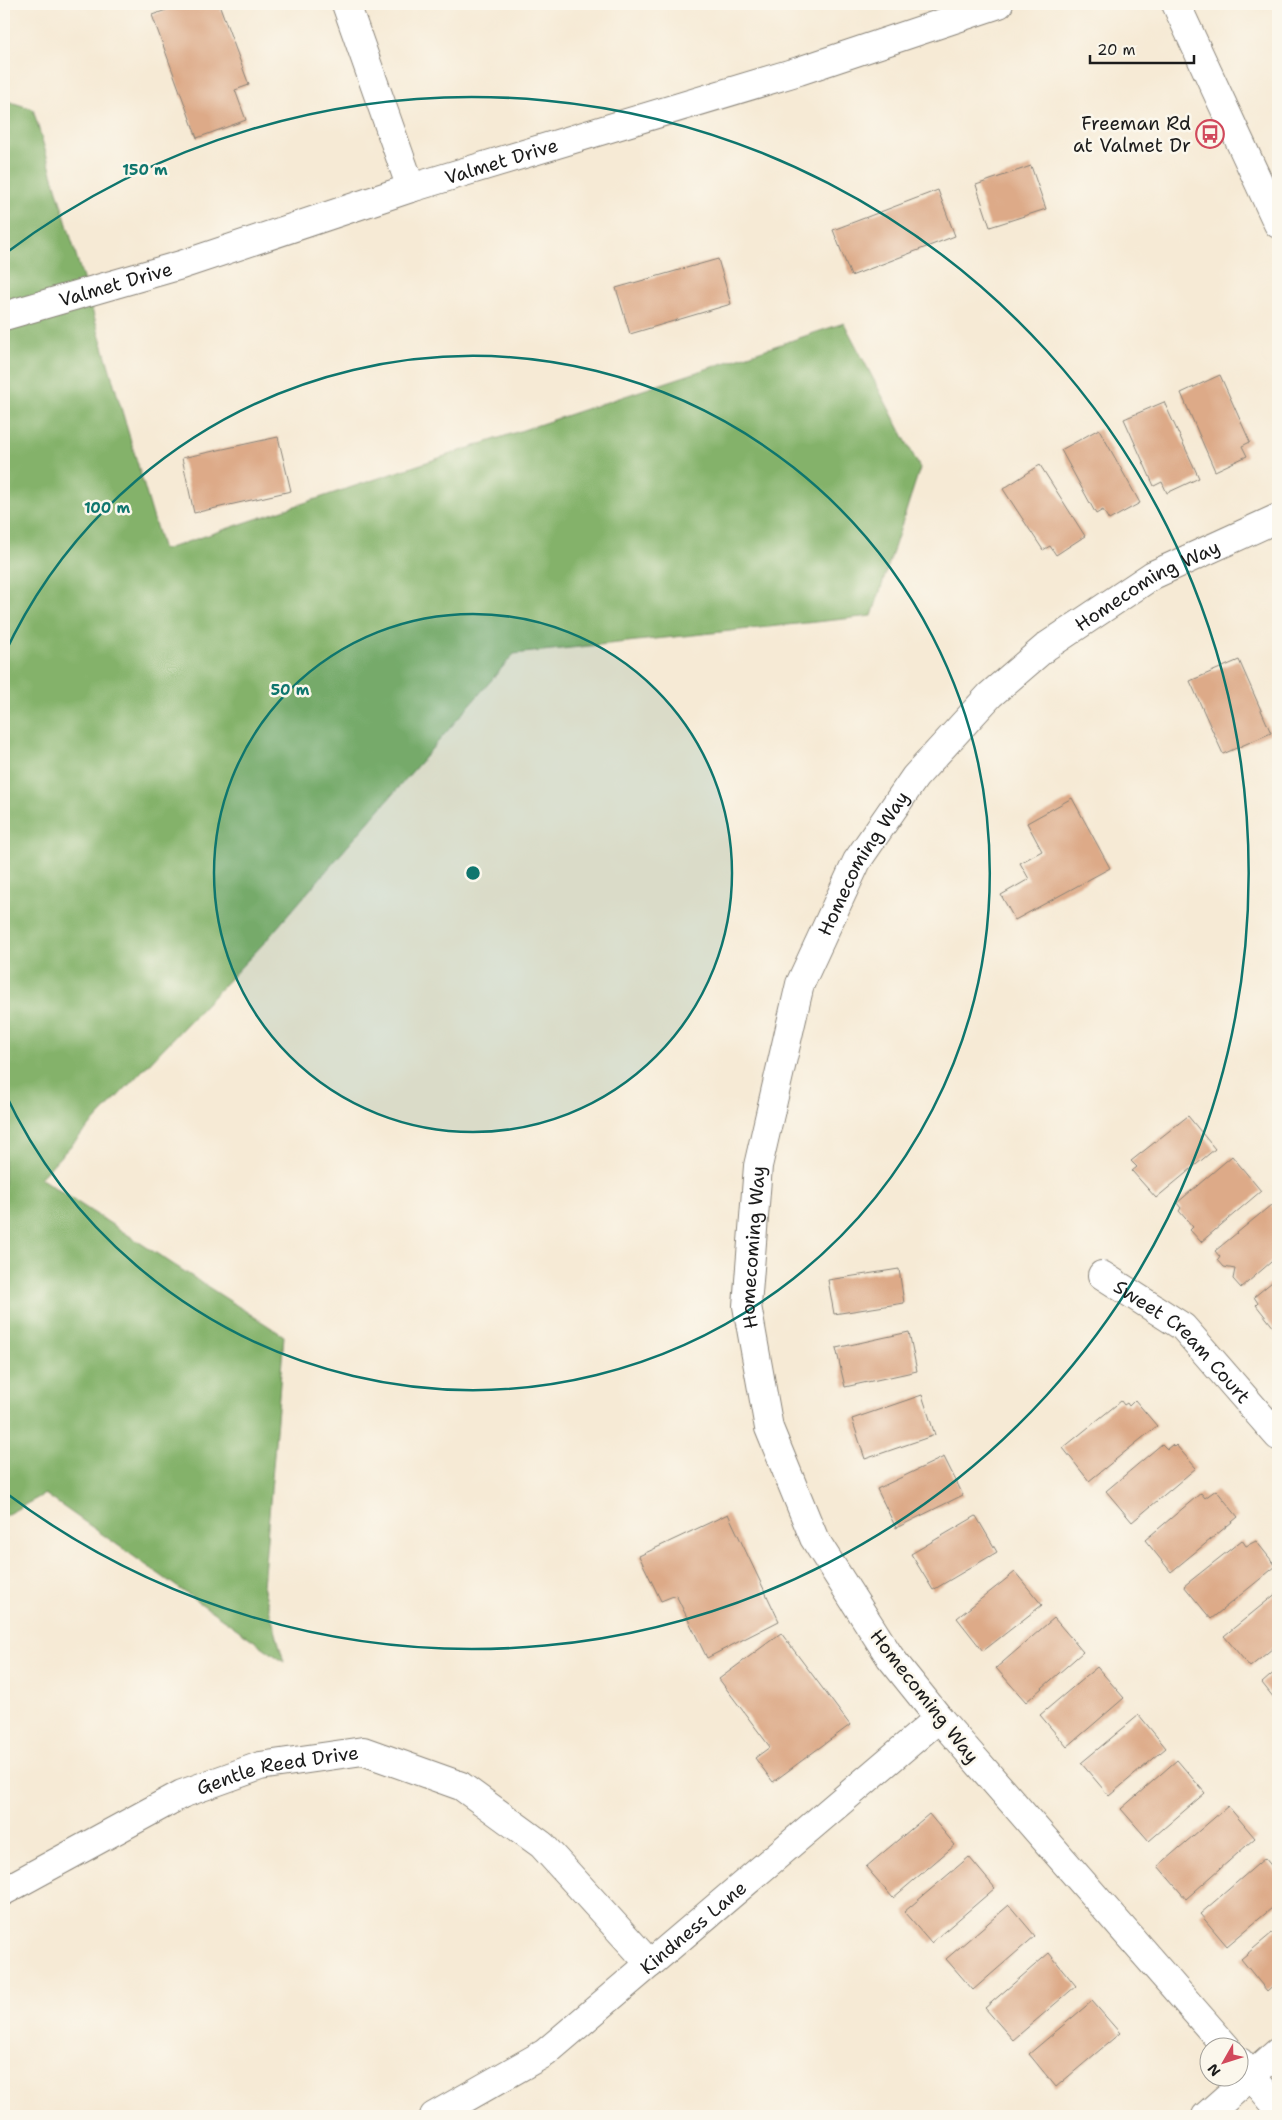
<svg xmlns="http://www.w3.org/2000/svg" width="1282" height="2120" font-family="'Shantell Sans',sans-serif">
  <rect width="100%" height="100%" fill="#fbf7ec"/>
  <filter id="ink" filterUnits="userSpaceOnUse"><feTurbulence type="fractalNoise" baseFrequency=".02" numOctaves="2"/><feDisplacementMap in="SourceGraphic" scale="10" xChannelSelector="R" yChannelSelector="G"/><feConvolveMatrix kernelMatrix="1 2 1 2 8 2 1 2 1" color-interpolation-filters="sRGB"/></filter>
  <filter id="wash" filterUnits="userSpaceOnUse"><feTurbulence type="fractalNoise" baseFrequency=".0096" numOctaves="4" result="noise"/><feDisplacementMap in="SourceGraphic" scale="20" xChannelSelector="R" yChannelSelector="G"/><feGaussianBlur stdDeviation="1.12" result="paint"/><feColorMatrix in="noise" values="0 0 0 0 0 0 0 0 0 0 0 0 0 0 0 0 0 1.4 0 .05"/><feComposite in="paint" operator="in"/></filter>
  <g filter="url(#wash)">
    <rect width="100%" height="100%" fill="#f6ead5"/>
    <path fill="#84b26a" stroke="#506743" d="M4,100L33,109L163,550L844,323L920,468L872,616L514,654L263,944L40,1178L284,1336L263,1586L284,1662L45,1494L4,1516Z"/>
    <g id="blocks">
      <g fill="#da8">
        <path d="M183,4H219L249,85L235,90L246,120L197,138L152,15Z"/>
        <path d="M1031,166L1046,209L990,227L976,185Z"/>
        <path d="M938,190L955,236L851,276L833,230Z"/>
        <path d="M718,259L731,304L630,334L616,288Z"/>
        <path d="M1220,375L1250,442L1242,446L1247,456L1215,471L1181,393Z"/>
        <path d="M1164,402L1199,478L1167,493L1162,482L1154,486L1124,419Z"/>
        <path d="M1099,429L1140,503L1109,520L1103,510L1096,514L1061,450Z"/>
        <path d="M278,437L291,491L194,513L182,458Z"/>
        <path d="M1040,465L1085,536L1056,555L1050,546L1043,550L1003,489Z"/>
        <path d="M1239,660L1271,733L1223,754L1190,681Z"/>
        <path d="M1072,798L1110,868L1015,920L1001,895L1029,879L1020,863L1042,851L1027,823Z"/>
        <path d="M1188,1116L1215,1149L1156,1198L1132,1171L1137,1167L1131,1161Z"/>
        <path d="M1232,1156L1261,1191L1201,1242L1190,1230L1193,1227L1179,1211L1181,1208L1177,1203Z"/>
        <path d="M1271,1205L1278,1214V1256L1241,1288L1233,1279L1235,1269L1224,1267L1218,1260L1220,1257L1215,1251Z"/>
        <path d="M899,1269L904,1303L834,1314L828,1280Z"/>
        <path d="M1278,1277V1333L1256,1305L1258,1303L1254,1297Z"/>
        <path d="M909,1332L917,1371L845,1387L836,1348Z"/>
        <path d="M922,1395L935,1435L865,1459L852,1419Z"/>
        <path d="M1135,1400L1157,1426L1089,1481L1063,1448L1121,1401L1124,1405L1127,1403L1129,1406Z"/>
        <path d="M1162,1444L1167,1449L1172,1445L1174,1447L1176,1445L1196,1468L1132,1522L1106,1491Z"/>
        <path d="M944,1457L963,1495L896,1528L877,1489Z"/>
        <path d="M1216,1490L1238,1517L1171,1572L1145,1540L1201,1493L1205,1498Z"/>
        <path d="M728,1514L779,1621L707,1658L676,1595L661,1601L639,1556Z"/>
        <path d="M976,1516L997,1552L933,1590L911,1554Z"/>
        <path d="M1242,1540L1246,1546L1256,1541L1276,1566L1211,1619L1184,1586Z"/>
        <path d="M1015,1572L1042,1605L983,1651L957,1618Z"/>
        <path d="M1278,1592V1644L1250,1667L1224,1636Z"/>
        <path d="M1054,1618L1083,1652L1026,1702L996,1668Z"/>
        <path d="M781,1633L850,1725L773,1782L755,1758L770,1747L719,1679Z"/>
        <path d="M1097,1667L1124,1698L1067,1747L1040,1715Z"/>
        <path d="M1278,1669V1703L1262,1683Z"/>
        <path d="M1139,1715L1166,1748L1109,1796L1081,1763Z"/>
        <path d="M1177,1760L1205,1793L1149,1841L1121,1809Z"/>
        <path d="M1228,1806L1255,1838L1186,1899L1158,1866Z"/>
        <path d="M929,1814L955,1845L893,1898L866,1867Z"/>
        <path d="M969,1857L995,1888L931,1943L904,1912Z"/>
        <path d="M1265,1858L1278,1874V1903L1227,1946L1200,1914Z"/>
        <path d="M1009,1905L1035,1936L973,1990L946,1959Z"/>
        <path d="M1278,1928V1981L1267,1991L1241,1959Z"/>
        <path d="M1049,1953L1076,1986L1013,2040L985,2008Z"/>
        <path d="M1092,2001L1120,2033L1056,2087L1029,2054Z"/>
      </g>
    </g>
  </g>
  <g filter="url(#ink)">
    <use href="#blocks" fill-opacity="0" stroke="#898378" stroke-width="1"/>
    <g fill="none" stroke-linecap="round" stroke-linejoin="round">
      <defs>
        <g id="street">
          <path d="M346,4L411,188"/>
          <path id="s1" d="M4,316L181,265L411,188L799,71L999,4"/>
          <path id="s2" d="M1102,1275L1183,1327L1278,1436"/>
          <path id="s3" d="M4,1891L182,1794L260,1766L363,1751L461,1786L542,1845L650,1964"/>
          <path id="s4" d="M1227,2048L939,1718L890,1657L814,1538L769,1428L747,1306L758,1166L800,984L857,861L915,777L990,695L1047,646L1153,575L1278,518"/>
          <path d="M1240,2062L1278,2108"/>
          <path id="s5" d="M434,2116L545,2053L939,1718"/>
          <path d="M1206,2116L1278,2052"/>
        </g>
        <path id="secondary" d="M1176,4L1278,224"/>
      </defs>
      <use href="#street" stroke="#898378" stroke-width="30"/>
      <use href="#secondary" stroke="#898378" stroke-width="30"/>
      <use href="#street" stroke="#fff" stroke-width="28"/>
      <use href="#secondary" stroke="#fff" stroke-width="28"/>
    </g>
  </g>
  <circle cx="473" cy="873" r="259" fill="#0f766e" fill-opacity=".12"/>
  <g fill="none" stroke="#0f766e" stroke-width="2.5">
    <circle cx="473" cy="873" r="259"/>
    <path d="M4 655A517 517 0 1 1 4 1091"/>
    <path d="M6 253A776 776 0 1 1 6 1493"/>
  </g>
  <defs>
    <symbol id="bus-ring" viewBox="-11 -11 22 22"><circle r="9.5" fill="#fbf7ec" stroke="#d1495b" stroke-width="1.5"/><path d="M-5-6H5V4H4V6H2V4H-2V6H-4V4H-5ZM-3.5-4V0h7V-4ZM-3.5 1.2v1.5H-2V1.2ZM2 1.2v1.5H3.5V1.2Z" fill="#d1495b"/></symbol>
  </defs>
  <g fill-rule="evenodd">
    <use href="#bus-ring" x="1194" y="118" width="32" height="32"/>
  </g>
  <g text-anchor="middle" stroke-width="5" stroke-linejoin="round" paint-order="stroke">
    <g font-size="19" fill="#1c1c1c" stroke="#fbf7ec" text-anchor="end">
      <text x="1191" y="130">Freeman Rd<tspan x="1191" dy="22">at Valmet Dr</tspan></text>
    </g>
    <g font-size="19" fill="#1c1c1c" stroke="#fbf7ec">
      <text dy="7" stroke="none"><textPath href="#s1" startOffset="521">Valmet Drive</textPath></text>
      <text dy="7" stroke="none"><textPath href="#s1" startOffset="116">Valmet Drive</textPath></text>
      <text dy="7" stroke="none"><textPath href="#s4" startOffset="1769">Homecoming Way</textPath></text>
      <text dy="7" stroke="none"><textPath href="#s4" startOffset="1364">Homecoming Way</textPath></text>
      <text dy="7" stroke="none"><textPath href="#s4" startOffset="959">Homecoming Way</textPath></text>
      <text dy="7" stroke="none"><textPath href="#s2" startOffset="105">Sweet Cream Court</textPath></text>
      <text transform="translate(925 1696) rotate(52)" y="7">Homecoming Way</text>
      <text dy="7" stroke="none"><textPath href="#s3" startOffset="302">Gentle Reed Drive</textPath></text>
      <text dy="7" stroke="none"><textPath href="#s5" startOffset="322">Kindness Lane</textPath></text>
    </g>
  </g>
  <circle cx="473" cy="873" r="8" fill="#0f766e" stroke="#fbf7ec" stroke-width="2.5"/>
  <g font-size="15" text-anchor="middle" font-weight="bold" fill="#0f766e" stroke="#fbf7ec" stroke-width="5" stroke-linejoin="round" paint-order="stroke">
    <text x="145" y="175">150 m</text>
    <text x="107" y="513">100 m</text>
    <text x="290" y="695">50 m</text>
  </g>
  <rect width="1282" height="2120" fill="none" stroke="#fbf7ec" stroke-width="20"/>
  <g transform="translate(1224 2062) rotate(231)"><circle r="24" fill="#fbf7ec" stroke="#a29f99"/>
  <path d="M0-4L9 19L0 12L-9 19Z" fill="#d1495b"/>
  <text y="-8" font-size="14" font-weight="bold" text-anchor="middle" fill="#1c1c1c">N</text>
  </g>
  <path d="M1090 55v8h104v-8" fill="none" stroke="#1c1c1c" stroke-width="2.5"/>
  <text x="1097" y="55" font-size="15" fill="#1c1c1c" stroke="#fbf7ec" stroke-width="4" paint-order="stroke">20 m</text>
</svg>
